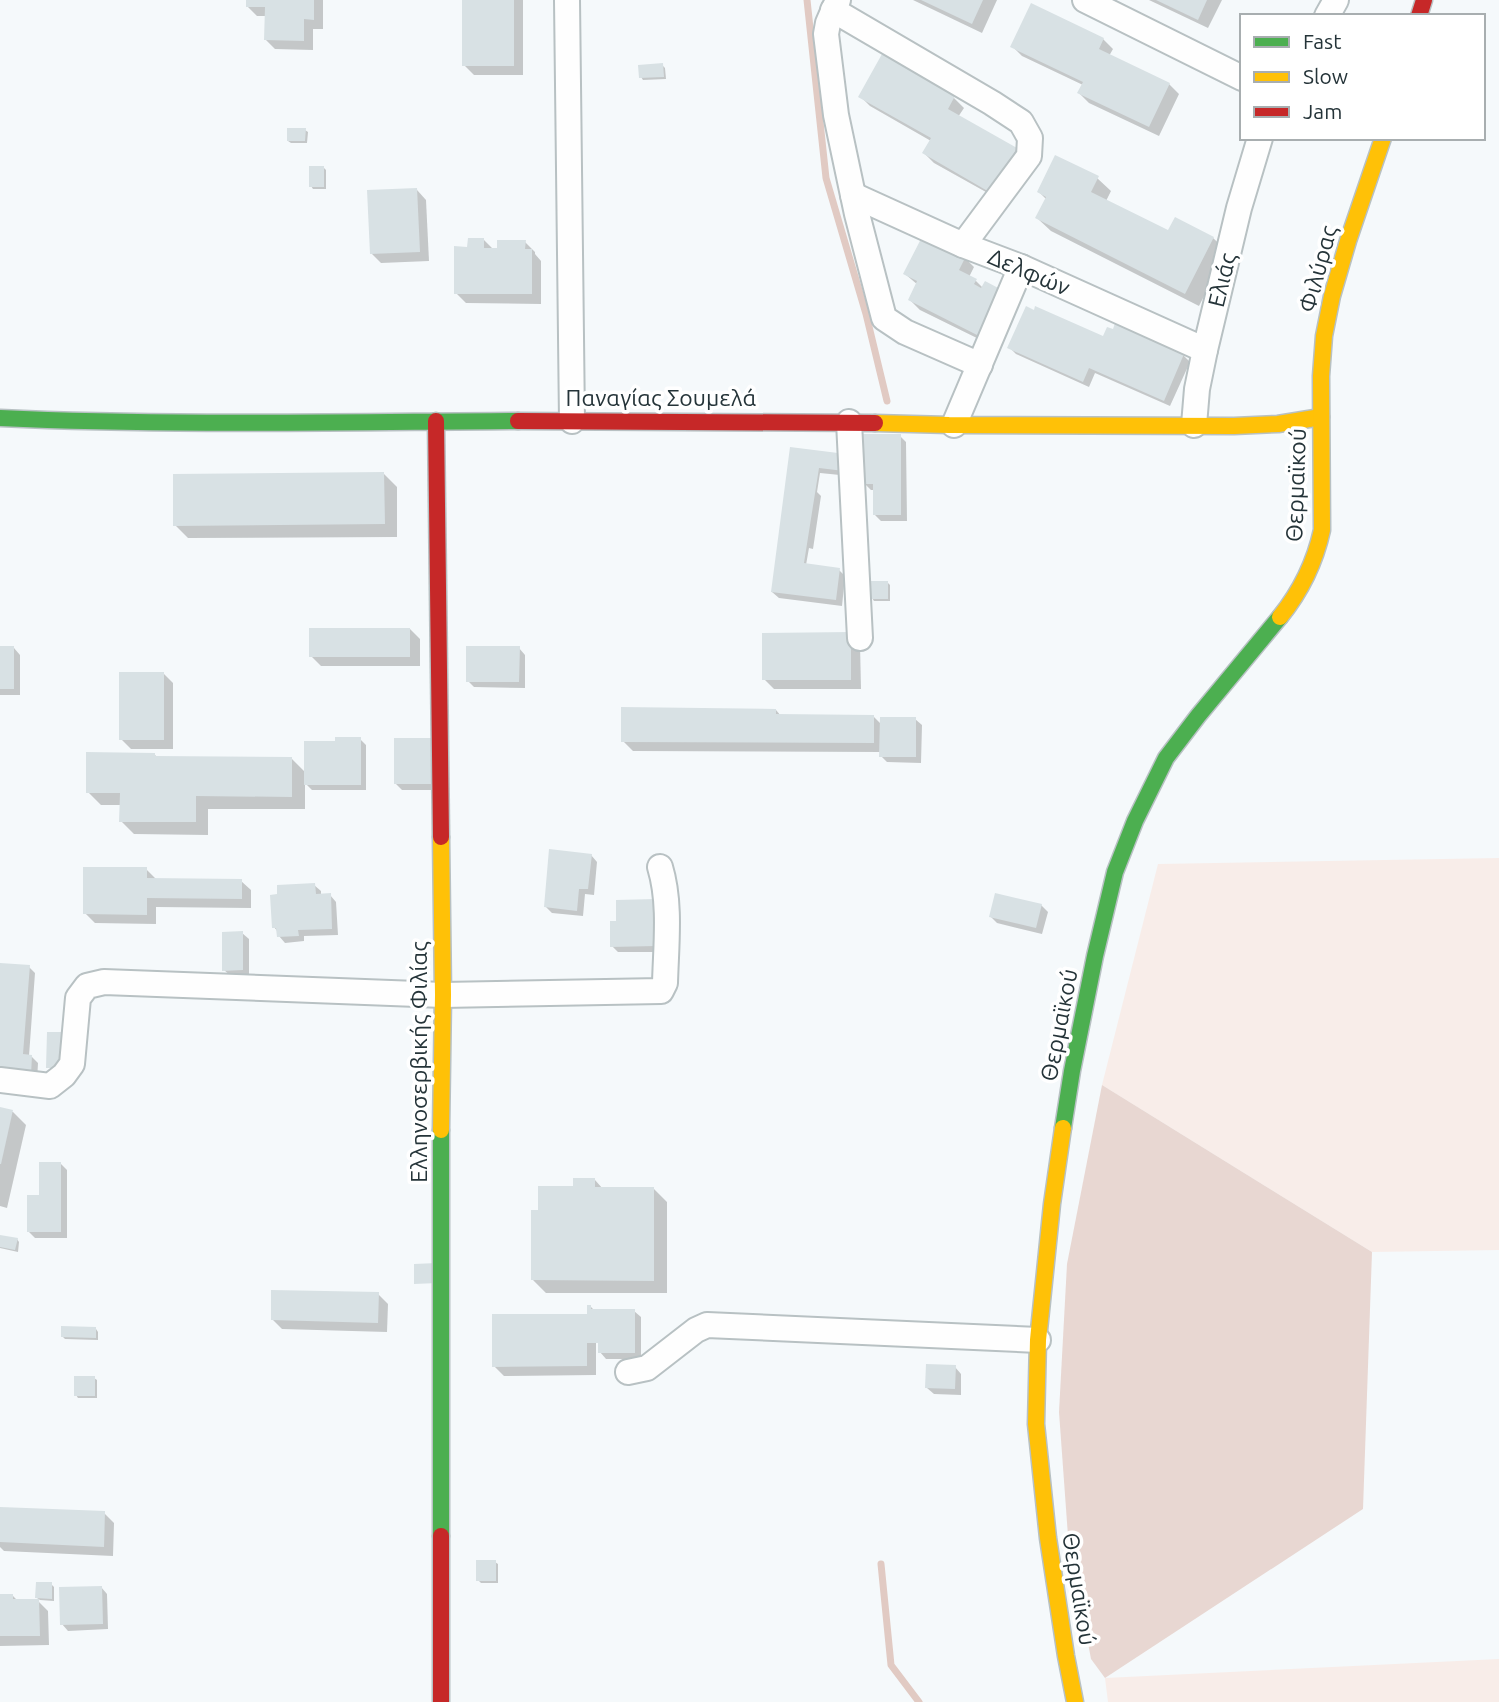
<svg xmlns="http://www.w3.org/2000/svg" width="1499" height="1702" font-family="Ubuntu,sans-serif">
  <rect width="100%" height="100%" fill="#f5f9fb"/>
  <g fill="#f8ede9">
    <path d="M1499,858V1250L1372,1252L1102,1085L1158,864Z"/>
    <path d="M1499,1659V1702H1108L1105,1678Z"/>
  </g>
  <path fill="#e8d7d2" d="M1102,1085L1372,1252L1363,1509L1105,1678L1091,1659L1068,1536L1059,1412L1067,1264Z"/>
  <g fill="#0003">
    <path d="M248,0H323V29H313V50L275,49L265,39L266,16H257L247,6Z"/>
    <path d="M464,0H523V75H474L464,65Z"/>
    <path d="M913,0H997L982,33Z"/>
    <path d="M1149,0H1222L1208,28Z"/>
    <path d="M1103,39L1113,49L1109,56L1169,84L1179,94L1159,136L1089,103L1079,93L1083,85L1022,56L1012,46Z"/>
    <path d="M662,65L665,68L666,79L643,80L641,77Z"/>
    <path d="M860,96L954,98L964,108L958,117L1016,149L1026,159L1002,201L934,163L924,153L931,141L870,106Z"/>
    <path d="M305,130L308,132L307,143H291L288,141Z"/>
    <path d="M324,168L326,170V189H313L311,186Z"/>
    <path d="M1097,178L1111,191L1106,201L1168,233L1213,238L1227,251L1199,306L1051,231L1037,218L1047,200L1039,192Z"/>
    <path d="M417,190L426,200L429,261L381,263L371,253Z"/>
    <path d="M484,240L493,249L525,242L535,252V254L541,261V304L466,303L456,293L469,249Z"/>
    <path d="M965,258L974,267L969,277L975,280L983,288L989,344L920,310L910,300L918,285L905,274Z"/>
    <path d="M1104,338L1183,355L1190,362L1170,406L1095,373L1089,387L1016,354L1010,348Z"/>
    <path d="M900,436L906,442L907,521H881L875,515V490H871L864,483Z"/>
    <path d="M792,449L852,462L850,476L820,473L817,492L821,496L813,549L809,548L806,565L839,570L845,576L842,606L779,598L772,592Z"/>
    <path d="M384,474L397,487V537L188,538L175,525Z"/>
    <path d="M888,583L890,585V601H874L872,598Z"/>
    <path d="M410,629L420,639V666H321L311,656Z"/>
    <path d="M764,634L860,644L861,689H774L764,679Z"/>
    <path d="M0,646L14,648L20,655V695H0Z"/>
    <path d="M519,648L525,655V688L474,687L468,681Z"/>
    <path d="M163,673L173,683V749H131L121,739Z"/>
    <path d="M776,710L781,716L874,717L881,724L915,719L922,725L921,763L887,762L881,756V752L633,751L623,741Z"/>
    <path d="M360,739L366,745V790H312L305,783V809H208V835L134,834L121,821V805H101L88,792L154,754L158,758L292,759L306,773L336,743Z"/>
    <path d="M435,739L442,790H402L395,783Z"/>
    <path d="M591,855L597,862L594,895L585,894L583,916L552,913L546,907Z"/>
    <path d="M146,869L157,880L241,881L251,890V908L156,907V924L95,923L85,913Z"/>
    <path d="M314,885L321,891V896L330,895L336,902L338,935L304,936V941L285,943L279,936L278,932L274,927Z"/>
    <path d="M618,901L662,952H618L612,946L618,922Z"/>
    <path d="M1041,905L1048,912L1042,934L997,923L991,917Z"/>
    <path d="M242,933L249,939V976H231L224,970Z"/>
    <path d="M0,964L29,967L35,973L29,1056L32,1057L38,1063L37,1081L0,1079Z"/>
    <path d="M0,1109L13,1112L26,1125L7,1208L0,1206Z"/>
    <path d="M61,1164L67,1170V1238H35L29,1232L40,1197Z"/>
    <path d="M595,1180L603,1189H654L667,1202V1293H546L533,1280L540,1211L575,1188Z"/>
    <path d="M0,1236L17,1239L19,1242L18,1252L0,1248Z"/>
    <path d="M378,1294L388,1304L387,1332L282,1329L273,1320Z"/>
    <path d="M591,1307L595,1311H634L641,1317V1359H606L600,1352L599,1342H596V1375L504,1376L494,1366L589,1316Z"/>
    <path d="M96,1329L98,1332V1340L65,1339L62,1336Z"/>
    <path d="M955,1367L961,1374V1395L934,1394L927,1388Z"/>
    <path d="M94,1378L97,1380V1398H78L76,1395Z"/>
    <path d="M0,1509L104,1513L114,1523L113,1556L4,1551L0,1547Z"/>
    <path d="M495,1562L498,1564V1583H481L478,1580Z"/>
    <path d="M51,1584L54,1587V1601L40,1600L37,1598Z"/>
    <path d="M101,1587L107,1594L108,1629L68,1631L62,1624Z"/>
    <path d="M0,1596H13L18,1601H38L48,1611L49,1645L0,1646Z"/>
  </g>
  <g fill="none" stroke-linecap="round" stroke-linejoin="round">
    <g stroke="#e1cac3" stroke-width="7">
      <path d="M807,0L826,178L866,314L887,401"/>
      <path d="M881,1564L891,1665L919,1702"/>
    </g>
  </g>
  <g fill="#d8e1e4">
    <path d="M246,0H314V20L304,19V41L264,40L265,7H246Z"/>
    <rect x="462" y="0" width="52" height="66"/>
    <path d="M921,0H983L972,24Z"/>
    <path d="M1156,0H1207L1198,20Z"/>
    <path d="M1031,3L1104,38L1099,49L1170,83L1149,127L1077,93L1083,82L1010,47Z"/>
    <path d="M882,54L955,96L948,109L1017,148L991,193L922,153L931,138L858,97Z"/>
    <path d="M663,63L664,77L639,78L638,65Z"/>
    <path d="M287,128H306L305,141H287Z"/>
    <path d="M1055,155L1099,176L1091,192L1168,230L1175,217L1214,237L1185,294L1035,218L1046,197L1037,192Z"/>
    <rect x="309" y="166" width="15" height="21"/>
    <path d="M417,188L420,252L370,254L367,190Z"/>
    <path d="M923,235L966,256L959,270L977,279L974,284L981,288L985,281L1002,290L979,336L908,300L917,281L903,274Z"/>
    <path d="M468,238H484V248H497V240H526L525,249H532V294H454V246L467,247Z"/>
    <path d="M1026,306L1034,310L1035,306L1103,336L1107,327L1113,329L1115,323L1184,354L1164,401L1089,368L1083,382L1007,348Z"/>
    <path d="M862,434H901V515H873V484H863Z"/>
    <path d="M790,447L846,454L844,471L819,468L804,563L840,568L836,600L771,592Z"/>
    <path d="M384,472L385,524L173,526V474Z"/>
    <path d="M871,581H888V599H870Z"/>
    <rect x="309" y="628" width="101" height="29"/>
    <path d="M851,632V680H762V633Z"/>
    <rect x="0" y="646" width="14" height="43"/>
    <path d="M466,646H520L519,682H466Z"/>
    <rect x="119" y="672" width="45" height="68"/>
    <path d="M621,707L776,709V714L874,715V743L621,742Z"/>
    <path d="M880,717H916V757H879Z"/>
    <path d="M335,737H361V785H304V741H335Z"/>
    <rect x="394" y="738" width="42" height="46"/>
    <path d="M86,752L155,753V756L292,757V797L196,796V822H119L120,793H86Z"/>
    <path d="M549,849L592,854L588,889H579L577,911L544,907Z"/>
    <path d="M83,867H147V878L242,879V899L147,898V915L83,914Z"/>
    <path d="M315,883L316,894L331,893L332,929L298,930L299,936L277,937L276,928H272L270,895L277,894V885Z"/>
    <path d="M995,893L1042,904L1036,928L989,917Z"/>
    <path d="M656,899V946L610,947V921H616V900Z"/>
    <path d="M243,931V970L222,971V932Z"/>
    <path d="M0,963L30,965L23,1054L32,1055L31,1076L0,1073Z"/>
    <path d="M47,1032H61V1068H46Z"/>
    <path d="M0,1107L13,1110L1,1164H0Z"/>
    <path d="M39,1162H61V1232H27V1195H39Z"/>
    <path d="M573,1178H595V1187H654V1281L531,1280V1210H538V1186H573Z"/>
    <path d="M0,1235L18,1238L15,1250L0,1247Z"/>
    <path d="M437,1263L438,1283L414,1284V1264Z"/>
    <path d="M271,1290L379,1292L378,1323L271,1320Z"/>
    <path d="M587,1305H591V1309H635V1353H598V1343H587V1366L492,1367V1314H587Z"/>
    <path d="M61,1326L96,1327V1338L61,1337Z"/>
    <path d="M926,1364L956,1365L955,1389L925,1388Z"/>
    <rect x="74" y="1376" width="21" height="20"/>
    <path d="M0,1507L105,1511L104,1547L0,1542Z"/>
    <rect x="476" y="1560" width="20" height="21"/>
    <path d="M36,1582H52V1599L35,1598Z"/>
    <path d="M102,1586L103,1624L60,1625L59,1587Z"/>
    <path d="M0,1594H13V1599H39L40,1636H0Z"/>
  </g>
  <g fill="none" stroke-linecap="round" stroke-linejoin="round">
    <defs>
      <g id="street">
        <path d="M567,0L572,421"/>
        <path d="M838,0L828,23L826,34L836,115L857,214L884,318L905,332L980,365"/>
        <path d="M1085,0L1242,78"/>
        <path d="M833,10L992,103L1021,122L1030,138L1029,156L963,245"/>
        <path d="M1327,16L1336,0"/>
        <path d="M853,195L963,245L1021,267L1205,350"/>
        <path d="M849,422L860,638"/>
        <path d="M954,425L1021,267"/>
        <path d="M1194,425L1197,389L1205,350L1239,208L1260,138"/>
        <path d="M0,1080L50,1086L64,1075L72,1064L78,998L87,986L104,982L443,995L661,991L665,983C666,945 671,903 660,867"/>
        <path d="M628,1372L647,1368L696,1330L707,1325L1038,1340"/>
      </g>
      <g id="fast">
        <path d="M0,418C172,426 345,422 518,421"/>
        <path d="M1063,1128L1072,1071L1095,956L1115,872L1135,821L1166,758L1198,716L1280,617"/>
        <path d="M441,1536V1130"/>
      </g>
      <g id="slow">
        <path d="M875,423L949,425L1234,426L1278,424L1321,417"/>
        <path d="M1280,617C1301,591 1315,562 1322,530L1321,376L1324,336L1332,296L1348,241L1383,138"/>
        <path d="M441,837L443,995L441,1130"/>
        <path d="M1063,1128L1052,1204L1038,1340L1036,1424L1048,1538L1066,1656L1075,1702"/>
      </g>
      <g id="jam">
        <path d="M1419,16L1424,0"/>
        <path d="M436,421L441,837"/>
        <path d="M518,421L875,423"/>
        <path d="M441,1536V1702"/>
      </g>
    </defs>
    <use href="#street" stroke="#b8c1c3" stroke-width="28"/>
    <use href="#fast" stroke="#b8c1c3" stroke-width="19"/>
    <use href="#slow" stroke="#b8c1c3" stroke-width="19"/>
    <use href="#jam" stroke="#b8c1c3" stroke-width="19"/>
    <use href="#street" stroke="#fefefe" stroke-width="24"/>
    <use href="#fast" stroke="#4caf50" stroke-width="16"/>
    <use href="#slow" stroke="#ffc107" stroke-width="16"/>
    <use href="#jam" stroke="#c62828" stroke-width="16"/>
  </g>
  <g text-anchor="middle" stroke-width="7" stroke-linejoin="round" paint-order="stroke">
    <g font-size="23" fill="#253439" stroke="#fff">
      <text transform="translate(1318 269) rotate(-75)" y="8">Φιλύρας</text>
      <text transform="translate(1029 272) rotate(23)" y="8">Δελφών</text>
      <text transform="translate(1222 280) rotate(-76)" y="8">Ελιάς</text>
      <text x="661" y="406">Παναγίας Σουμελά</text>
      <text transform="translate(1296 485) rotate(-88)" y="8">Θερμαϊκού</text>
      <text transform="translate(1059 1025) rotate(-79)" y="8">Θερμαϊκού</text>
      <text transform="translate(419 1062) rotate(-90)" y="8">Ελληνοσερβικής Φιλίας</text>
      <text transform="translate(1079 1589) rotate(81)" y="8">Θερμαϊκού</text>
    </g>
  </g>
  <rect x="1240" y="14" width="245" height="126" fill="#ffffff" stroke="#a8aeb0" stroke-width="2"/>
  <rect x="1254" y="37" width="35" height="10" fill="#4caf50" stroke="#a8aeb0" stroke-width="2"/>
  <text x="1303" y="49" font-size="21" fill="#253439">Fast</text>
  <rect x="1254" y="72" width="35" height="10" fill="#ffc107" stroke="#a8aeb0" stroke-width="2"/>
  <text x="1303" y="84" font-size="21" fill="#253439">Slow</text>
  <rect x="1254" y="107" width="35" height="10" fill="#c62828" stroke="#a8aeb0" stroke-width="2"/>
  <text x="1303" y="119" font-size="21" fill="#253439">Jam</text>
</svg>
